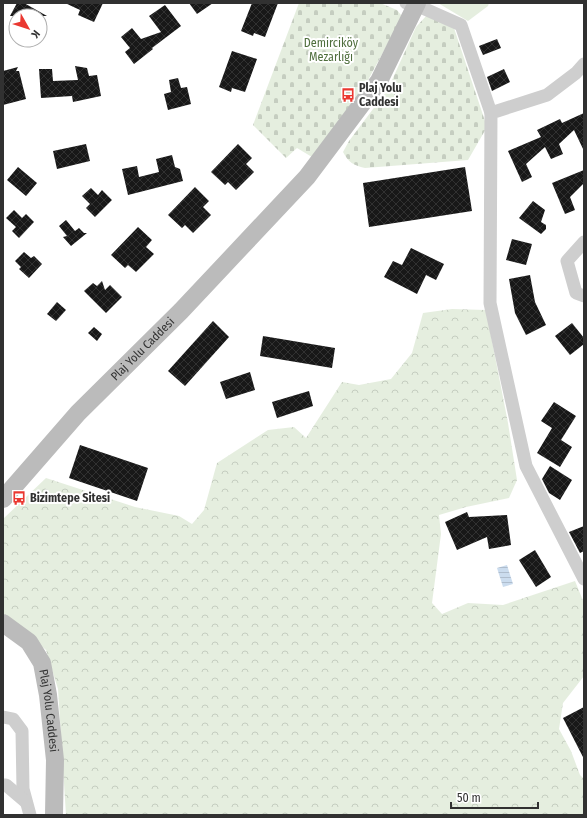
<svg xmlns="http://www.w3.org/2000/svg" width="587" height="818" font-family="'Fira Sans Condensed',sans-serif">
  <defs>
    <pattern id="forest-crowns" width="20" height="18" patternUnits="userSpaceOnUse"><rect width="20" height="18" fill="#e5eedf"/><path d="M2 6a3 3 0 1 1 6 0M12 15a3 3 0 1 1 6 0" fill="none" stroke="#c5cdc0"/></pattern>
    <pattern id="cemetery-stones" width="16" height="16" patternUnits="userSpaceOnUse"><rect width="16" height="16" fill="#e5eedf"/><path d="M2 7V4a2 2 0 0 1 4 0v3zM10 15v-3a2 2 0 0 1 4 0v3z" fill="#c5cdc0"/></pattern>
    <pattern id="water-rules" width="6" height="5" patternUnits="userSpaceOnUse"><rect width="6" height="5" fill="#cbdcee"/><path d="M0 2.5h6" fill="none" stroke="#afbdcd"/></pattern>
    <pattern id="building-cross-hatch" width="8" height="8" patternUnits="userSpaceOnUse"><rect width="8" height="8" fill="#181818"/><path d="M0 0l8 8M0 8l8-8" fill="none" stroke="#313131"/></pattern>
  </defs>
  <rect width="100%" height="100%" fill="#fff"/>
  <path fill="url(#forest-crowns)" d="M452,309L486,310L508,423L517,480L509,498L466,507L439,515L441,534L432,603L442,614L468,603L503,605L575,581L584,603V676L563,703L559,729L571,751L580,775L584,779V815H66L58,689L46,650L3,613V519L46,478L135,507L179,516L192,524L204,510L217,463L268,430L294,427L306,438L342,382L359,385L391,379L412,353L423,313Z"/>
  <g fill="url(#cemetery-stones)">
    <path d="M299,3H380L397,10L401,15L400,21L367,82L312,157L297,148L286,158L253,125Z"/>
    <path d="M427,15L453,25L487,127L468,160L365,168C353,165 349,163 343,152L349,141L388,89L416,27Z"/>
  </g>
  <path fill="#e5eedf" d="M438,3H489L488,6L468,21Z"/>
  <path fill="url(#water-rules)" d="M507,565L513,584L503,587L497,568Z"/>
  <g fill="url(#building-cross-hatch)">
    <path d="M17,3H24L47,16H10Z"/>
    <path d="M65,3H103L94,22L78,15L80,10Z"/>
    <path d="M189,3H213L197,14Z"/>
    <path d="M252,3H278L265,37L254,33L253,36L241,31Z"/>
    <path d="M165,5L181,26L152,48L153,49L134,64L125,52L130,48L121,37L132,28L141,39L161,32L149,16Z"/>
    <path d="M497,39L501,48L483,55L479,46Z"/>
    <path d="M232,51L257,59L245,92L232,88L231,92L219,87Z"/>
    <path d="M75,66L87,68L89,76L97,75L101,96L73,102L72,96L41,98L39,69H52L53,81L78,80Z"/>
    <path d="M18,67L16,71H19L26,99L3,105V71Z"/>
    <path d="M504,69L510,82L492,91L487,77Z"/>
    <path d="M178,78L181,88L187,87L191,104L168,110L164,94L171,92L169,80Z"/>
    <path d="M584,113V151L574,130L559,144L563,154L551,159L545,147L526,164L532,177L522,182L508,151L541,137L537,130L560,119L562,123Z"/>
    <path d="M86,144L90,161L57,169L53,151Z"/>
    <path d="M238,144L252,158L246,164L254,172L236,190L228,182L225,185L211,172Z"/>
    <path d="M172,155L175,167L180,169L183,181L128,195L122,169L137,166L139,177L159,172L156,159Z"/>
    <path d="M18,167L37,183L26,196L7,180Z"/>
    <path d="M465,167L472,211L369,227L363,183Z"/>
    <path d="M584,170V183L570,197L575,210L565,214L552,183Z"/>
    <path d="M195,187L209,201L203,207L211,215L193,233L185,225L182,228L168,215Z"/>
    <path d="M91,188L98,195L102,190L112,200L95,217L86,208L90,204L82,196Z"/>
    <path d="M533,201L545,210L541,222L546,225V229L541,234L519,218Z"/>
    <path d="M14,210L22,218L26,214L34,222L19,238L12,231L16,227L6,218Z"/>
    <path d="M66,220L75,231L79,228L84,233H87L71,246L63,237L67,236L59,226Z"/>
    <path d="M138,227L152,240L146,247L154,254L136,272L128,265L125,268L111,255Z"/>
    <path d="M512,239L532,244L526,265L506,260Z"/>
    <path d="M411,248L444,264L436,280L426,275L417,294L384,277L393,261L402,265Z"/>
    <path d="M24,252L31,258L34,256L42,264L29,278L19,269L21,267L15,261Z"/>
    <path d="M530,275L535,302L546,325L526,335L515,313L509,279Z"/>
    <path d="M102,281L105,290L110,285L122,297L106,313L84,291L93,283L97,286Z"/>
    <path d="M57,302L66,310L56,321L47,314Z"/>
    <path d="M213,321L229,337L185,386L168,371Z"/>
    <path d="M572,323L584,338V344L570,355L555,336Z"/>
    <path d="M94,327L102,334L97,341L88,333Z"/>
    <path d="M263,336L335,348L332,368L260,356Z"/>
    <path d="M250,372L255,390L226,399L220,382Z"/>
    <path d="M309,391L313,406L277,418L272,402Z"/>
    <path d="M554,402L576,416L561,440L572,447L560,467L537,453L552,428L541,421Z"/>
    <path d="M80,445L148,468L137,501L69,478Z"/>
    <path d="M550,466L572,480L560,500L549,493L542,479Z"/>
    <path d="M467,512L469,517L507,515L511,545L489,549L487,537L457,550L445,522Z"/>
    <path d="M584,526V551L580,553L569,532Z"/>
    <path d="M535,550L551,577L536,587L519,560Z"/>
    <path d="M584,707V759L563,718Z"/>
  </g>
  <g fill="none" stroke-linecap="round" stroke-linejoin="round">
    <g stroke="#cecece" stroke-width="13">
      <path d="M406,3L416,5L461,25L491,113"/>
      <path d="M584,64L576,73L547,95L491,113L490,303L526,466L584,579"/>
      <path d="M584,242L567,261L576,293L584,296"/>
      <path d="M3,717L13,719L22,731L23,789L30,815"/>
      <path d="M3,785H6L26,802"/>
    </g>
    <g stroke="#bbb" stroke-width="18">
      <path id="s1" d="M3,499L78,413L181,311L307,177L379,81L417,3"/>
      <path id="s2" d="M3,623L29,642L42,663L48,695L55,760L54,815"/>
    </g>
  </g>
  <defs>
    <symbol id="bus-bare" viewBox="-9 -9 18 18"><path d="M-5-6H5V4H4V6H2V4H-2V6H-4V4H-5ZM-3.5-4V0h7V-4ZM-3.5 1.2v1.5H-2V1.2ZM2 1.2v1.5H3.5V1.2Z" fill="#ea3831" stroke="#fff" stroke-width="2.5" paint-order="stroke"/></symbol>
  </defs>
  <g fill-rule="evenodd">
    <use href="#bus-bare" x="338" y="85" width="20" height="20"/>
    <use href="#bus-bare" x="9" y="488" width="20" height="20"/>
  </g>
  <g text-anchor="middle" stroke-width="4" stroke-linejoin="round" paint-order="stroke">
    <g font-size="12" fill="#4e6e3c" stroke="#fff">
      <text x="331" y="47">Demirciköy<tspan x="331" dy="14">Mezarlığı</tspan></text>
    </g>
    <g font-size="12" font-weight="bold" fill="#313131" stroke="#fff" text-anchor="start">
      <text x="359" y="92">Plaj Yolu<tspan x="359" dy="14">Caddesi</tspan></text>
      <text x="30" y="502">Bizimtepe Sitesi</text>
    </g>
    <g font-size="12" fill="#313131" stroke="#fff">
      <text dy="4" stroke="none"><textPath href="#s1" startOffset="205">Plaj Yolu Caddesi</textPath></text>
      <text dy="4" stroke="none"><textPath href="#s2" startOffset="105">Plaj Yolu Caddesi</textPath></text>
    </g>
  </g>
  <rect width="587" height="818" fill="none" stroke="#313131" stroke-width="8"/>
  <g transform="translate(28 28) rotate(129)"><circle r="19" fill="#ffffff" stroke="#adadad"/>
  <path d="M0-3L7 15L0 10L-7 15Z" fill="#ea3831"/>
  <text y="-6" font-size="11" font-weight="bold" text-anchor="middle" fill="#313131">K</text>
  </g>
  <path d="M451 802v6h87v-6" fill="none" stroke="#313131" stroke-width="2"/>
  <text x="457" y="802" font-size="12" fill="#313131" stroke="#ffffff" stroke-width="3" paint-order="stroke">50 m</text>
</svg>
